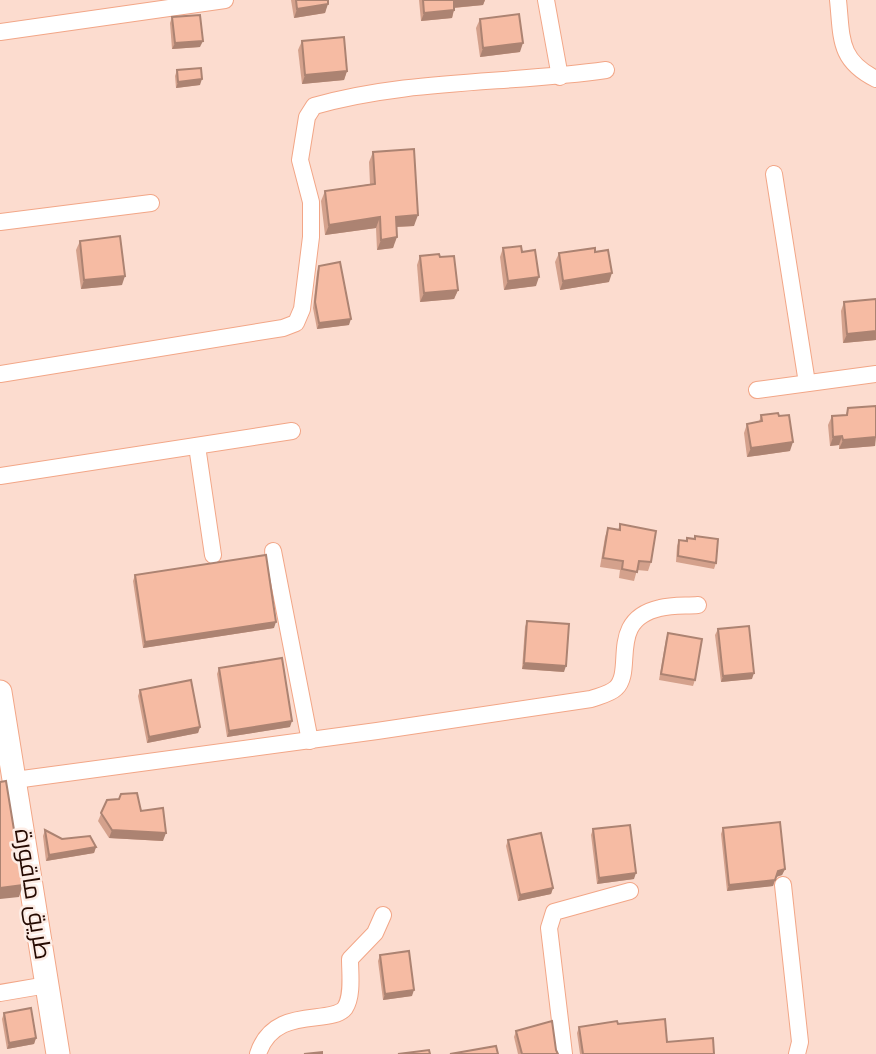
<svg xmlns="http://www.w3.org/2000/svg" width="876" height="1054" font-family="'Roboto Serif',Cairo,serif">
  <rect width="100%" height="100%" fill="#fcdccf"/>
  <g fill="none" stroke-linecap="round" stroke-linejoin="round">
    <defs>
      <g id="street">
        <path d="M546,0L560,77"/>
        <path d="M838,0C842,38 838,60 876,79"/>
        <path d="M0,32L225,0"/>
        <path d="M774,174L807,383"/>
        <path d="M0,222L151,203"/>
        <path d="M0,374L283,328L296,323L302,309L311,237V202L300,160L307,117L314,106C408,79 509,84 606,70"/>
        <path d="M757,390L876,374"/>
        <path d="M197,446L213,555"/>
        <path d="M0,476L292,431"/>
        <path d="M273,551L310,741"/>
        <path d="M15,780L377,731L591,699C599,696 610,694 616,688C635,670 607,620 660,608C672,605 686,606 698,605"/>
        <path d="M783,885L800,1042L797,1054"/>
        <path d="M0,993L47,985"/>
        <path d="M258,1054C274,1004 331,1026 345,1008C353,996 350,973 350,959L375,933L383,915"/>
        <path d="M564,1054L549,928L554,912L630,891"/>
      </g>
      <path id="secondary" d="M0,692L58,1054"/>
    </defs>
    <use href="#street" stroke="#f2a687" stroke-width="18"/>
    <use href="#secondary" stroke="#f2a687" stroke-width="25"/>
    <use href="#street" stroke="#fff" stroke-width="16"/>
    <use href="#secondary" stroke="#fff" stroke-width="23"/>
  </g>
  <g fill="#d4a18c">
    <path d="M291,0H328L325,13L294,18Z"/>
    <path d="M419,0H485L483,5L454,8L452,18L421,21Z"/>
    <path d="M172,17L200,47L172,49L170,23Z"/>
    <path d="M480,19L520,52L480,57L476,28Z"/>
    <path d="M302,41L347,71L344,80L302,84L298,50Z"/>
    <path d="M177,70L200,85L176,88L175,76Z"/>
    <path d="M373,152L414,226L397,227L393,248L377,250L376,228L325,235L321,201L325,191L370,184L369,162Z"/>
    <path d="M80,241L122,285L81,289L76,250Z"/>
    <path d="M503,248L522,252L536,286L504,290L500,257Z"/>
    <path d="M559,253L609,282L560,290L555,262Z"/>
    <path d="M420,256L458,290L454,299L420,302L417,265Z"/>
    <path d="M319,266L349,325L317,329L313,308L317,272Z"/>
    <path d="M876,299V340L843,343L841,311L844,302Z"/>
    <path d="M848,408L875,446L839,449V445L830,446L828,425L832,416L846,415Z"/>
    <path d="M761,415L790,451L747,457L744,433L747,424L759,422Z"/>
    <path d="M620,524L651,562L648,571L637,570L634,581L619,578L620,570L600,567L605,537L608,528L618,530Z"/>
    <path d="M695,536L716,563L714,569L676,562L677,546L679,540L686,541L687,538H694Z"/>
    <path d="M135,575L274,628L143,648L133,581Z"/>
    <path d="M527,621L564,672L522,669L525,627Z"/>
    <path d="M718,629L752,679L721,682L715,635Z"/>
    <path d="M668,633L695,680L693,686L659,680L666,639Z"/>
    <path d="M219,668L290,727L227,737L217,674Z"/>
    <path d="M140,690L200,727L198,733L147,743L138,696Z"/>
    <path d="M107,800L163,841L109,838L98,821Z"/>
    <path d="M723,828L785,869L782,875L776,877L773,886L727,891L721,834Z"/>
    <path d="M593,829L634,879L597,884L591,835Z"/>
    <path d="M45,830L62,839L96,847L94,853L46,861L43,836Z"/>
    <path d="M508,840L553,888L551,894L518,901L506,846Z"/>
    <path d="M380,955L412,996L383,1000L378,961Z"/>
    <path d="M4,1013L36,1038L34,1044L7,1049L2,1019Z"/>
    <path d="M618,1024L667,1042L714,1054H580L577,1033L579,1027Z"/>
    <path d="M516,1031L556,1050L558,1054H518L514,1037Z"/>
  </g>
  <g fill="#ac8372">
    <path d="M454,0H485L483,5L451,8Z"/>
    <path d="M328,4L325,13L294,18L297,9Z"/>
    <path d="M454,10L452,18L421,21L424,13Z"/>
    <path d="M203,41L200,47L172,49L175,43Z"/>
    <path d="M523,43L520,52L480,57L483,48Z"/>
    <path d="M347,71L344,80L302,84L305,75Z"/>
    <path d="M202,79L200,85L176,88L178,82Z"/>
    <path d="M418,215L414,226L393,227L396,217Z"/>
    <path d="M380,217L376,228L325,235L329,225Z"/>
    <path d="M397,237L393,248L377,250L381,240Z"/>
    <path d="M612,273L609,282L560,290L563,281Z"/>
    <path d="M125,276L122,285L81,289L84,280Z"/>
    <path d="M539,277L536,286L504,290L508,281Z"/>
    <path d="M458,290L454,299L420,302L424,293Z"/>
    <path d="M351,319L349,325L317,329L319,323Z"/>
    <path d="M876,331V340L843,343L847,334Z"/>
    <path d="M842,436L839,445L830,446L833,437Z"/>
    <path d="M876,437L875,446L839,449L843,440Z"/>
    <path d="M793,442L790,451L747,457L751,448Z"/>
    <path d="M276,622L274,628L143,648L145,642Z"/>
    <path d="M524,663L566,666L564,672L522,669Z"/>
    <path d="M754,673L752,679L721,682L723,676Z"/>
    <path d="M292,721L290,727L227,737L229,731Z"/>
    <path d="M200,727L198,733L147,743L149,737Z"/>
    <path d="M112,830L166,833L163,841L109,838Z"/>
    <path d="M96,847L94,853L46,861L49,855Z"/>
    <path d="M785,869L782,875L776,877L778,871Z"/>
    <path d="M636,873L634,879L597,884L599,878Z"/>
    <path d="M775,880L773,886L727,891L729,885Z"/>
    <path d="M23,885L19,897L0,899V888Z"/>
    <path d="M553,888L551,894L518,901L520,895Z"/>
    <path d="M414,990L412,996L383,1000L385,994Z"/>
    <path d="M36,1038L34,1044L7,1049L9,1043Z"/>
  </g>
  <g fill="#f6bba3" stroke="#ac8372" stroke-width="2">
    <path d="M296,0H328V4L297,9Z"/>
    <path d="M423,0H456H454V10L424,13Z"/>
    <path d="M519,14L523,43L483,48L480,19Z"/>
    <path d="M200,15L203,41L175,43L172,17Z"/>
    <path d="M344,37L347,71L305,75L302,41Z"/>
    <path d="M201,68L202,79L178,82L177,70Z"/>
    <path d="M414,149L418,215L396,217L397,237L381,240L380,217L329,225L325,191L375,184L373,152Z"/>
    <path d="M120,236L125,276L84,280L80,241Z"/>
    <path d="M521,246L522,252L535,250L539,277L508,281L503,248Z"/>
    <path d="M595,248V252L608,250L612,273L563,281L559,253Z"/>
    <path d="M439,254L440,257L454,256L458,290L424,293L420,256Z"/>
    <path d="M340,262L351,319L319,323L315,302L319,266Z"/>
    <path d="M876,299V331L847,334L844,302Z"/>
    <path d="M876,406V437L843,440L842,436L833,437L832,416L847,415L848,408Z"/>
    <path d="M778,413L779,416L789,415L793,442L751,448L747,424L762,421L761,415Z"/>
    <path d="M620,524L656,531L651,562L639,561L637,572L622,569L623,561L603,558L608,528L620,530Z"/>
    <path d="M695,536L718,539L716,563L678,556L679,540L687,541V538L695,539Z"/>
    <path d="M266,555L276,622L145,642L135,575Z"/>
    <path d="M527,621L569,624L566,666L524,663Z"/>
    <path d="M749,626L754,673L723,676L718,629Z"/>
    <path d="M668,633L702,639L695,680L661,674Z"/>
    <path d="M282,658L292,721L229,731L219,668Z"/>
    <path d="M191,680L200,727L149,737L140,690Z"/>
    <path d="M6,781L23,885L0,888V782Z"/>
    <path d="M137,793L141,811L163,808L166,833L112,830L101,813L107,800L119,799L121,794Z"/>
    <path d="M780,822L785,869L778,871L775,880L729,885L723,828Z"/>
    <path d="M630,825L636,873L599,878L593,829Z"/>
    <path d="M45,830L62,839L90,836L96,847L49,855Z"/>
    <path d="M541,833L553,888L520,895L508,840Z"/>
    <path d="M409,951L414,990L385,994L380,955Z"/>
    <path d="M31,1008L36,1038L9,1043L4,1013Z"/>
    <path d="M665,1019L667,1042L713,1038L714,1054H583L579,1027L617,1021L618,1024Z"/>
    <path d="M552,1021L556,1050L558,1054H522L516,1031Z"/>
    <path d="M496,1046L498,1054H450Z"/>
    <path d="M429,1050L430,1054H398Z"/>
    <path d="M322,1052V1054H304Z"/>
  </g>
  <g text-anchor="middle" stroke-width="5" stroke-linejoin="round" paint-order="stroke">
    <g font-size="24" fill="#250a02" stroke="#fdede6">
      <text transform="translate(33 894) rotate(81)" y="8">طريق ماقورة</text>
    </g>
  </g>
</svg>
